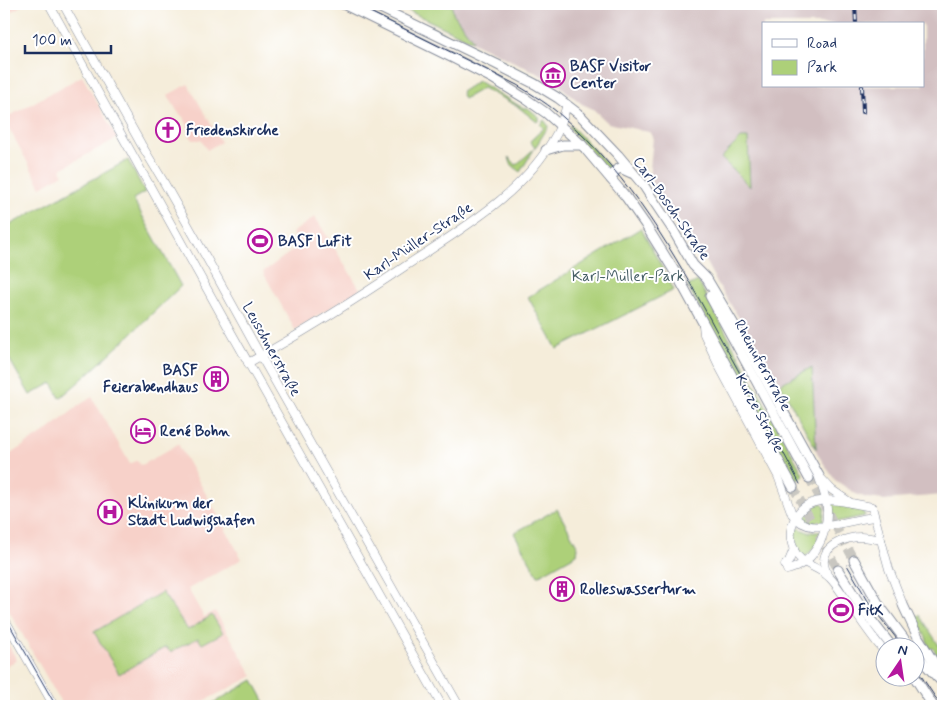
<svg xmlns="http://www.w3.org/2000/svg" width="947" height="710" font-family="Mynerve,sans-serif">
  <rect width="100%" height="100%" fill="#fff"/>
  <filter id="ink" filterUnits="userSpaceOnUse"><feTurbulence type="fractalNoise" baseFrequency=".02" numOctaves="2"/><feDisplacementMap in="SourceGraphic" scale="10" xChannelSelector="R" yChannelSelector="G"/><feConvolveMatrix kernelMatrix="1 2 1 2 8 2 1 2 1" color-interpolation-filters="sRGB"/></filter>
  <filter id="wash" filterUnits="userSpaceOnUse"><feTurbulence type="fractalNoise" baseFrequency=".0096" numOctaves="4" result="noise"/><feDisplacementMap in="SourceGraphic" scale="20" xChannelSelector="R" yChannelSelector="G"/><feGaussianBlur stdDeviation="1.12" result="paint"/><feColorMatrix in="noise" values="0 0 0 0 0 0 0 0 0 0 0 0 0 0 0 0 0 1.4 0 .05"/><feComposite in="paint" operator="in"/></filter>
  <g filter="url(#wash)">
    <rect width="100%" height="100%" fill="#f5edda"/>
    <g fill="#f7d1c9">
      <path d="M4,4H24L4,16Z"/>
      <path d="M82,76L117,138L61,169L63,174L41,187L4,119Z"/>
      <path d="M188,84L221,142L207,150L201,140H193L189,134L187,124L183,117L177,111L168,95Z"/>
      <path d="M315,217L360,289L295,330L263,272L300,245L292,233Z"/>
      <path d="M92,397L130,464L137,460L140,465L144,464L178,444L242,559L188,589L204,617L215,611L253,676L194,706H63L4,602V458L47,431L81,404Z"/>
      <path d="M4,637L17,660L4,668Z"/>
    </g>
    <path fill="#d2bfc1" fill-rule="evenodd" d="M394,4H943V495L884,500L867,498L856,494L835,480L820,458L782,386L717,283L703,257L649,179L653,137L649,132L608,123L593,109L582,104L560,86L537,73ZM763,24H923V86H763Z"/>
    <g fill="#add079" stroke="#64806c">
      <path d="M394,4L452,5L453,13L473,40L472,41Z"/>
      <path d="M428,25L534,77L547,84L553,88L507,64L428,26Z"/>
      <path d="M478,81L523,108H528L539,117V120L537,122L517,106L483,88L464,99L461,92Z"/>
      <path d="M544,120L547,124L548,127L520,172L511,164L509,157L516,165L535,148L530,141L544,128L540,125Z"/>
      <path d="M570,125L585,140L612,170L609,172L570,129Z"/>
      <path d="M741,138H748L750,187L721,158Z"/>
      <path d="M128,160L145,192L133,199L181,286C141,324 102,363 60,398L52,383L30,395L4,350V228Z"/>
      <path d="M641,228L674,290L557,349L528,297Z"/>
      <path d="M698,281L804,476L795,481L688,286Z"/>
      <path d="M812,367L816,449L780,384Z"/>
      <path d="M822,503L825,506L823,522C815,527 808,523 800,520V516L808,508Z"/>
      <path d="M831,503L861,507L865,516L831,523Z"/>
      <path d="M557,509L578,547L577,554L538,576L514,533Z"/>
      <path d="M796,527L808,532H821L818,543L804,559C796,547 793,541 796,527Z"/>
      <path d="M162,592L188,630L212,615L223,633L202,644L198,638L170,652L166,647L119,674L94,632Z"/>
      <path d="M920,615L943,652V666L933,648L929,649L926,637L915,617Z"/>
      <path d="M253,680L267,706H208Z"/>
    </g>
  </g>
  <g filter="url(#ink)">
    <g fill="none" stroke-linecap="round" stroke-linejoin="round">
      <g stroke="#c9c7c1" stroke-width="9" stroke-dasharray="9 4.5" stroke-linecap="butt">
        <path d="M809,478L854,560"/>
        <path d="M793,487L838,570"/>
      </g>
      <defs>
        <g id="secondary">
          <path d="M49,4L227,325L442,706"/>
          <path d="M63,4L141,144L162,179L210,264L254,344L459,706"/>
          <path d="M703,325L704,334L719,366L778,476L792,514C806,533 827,526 847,522C856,520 865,518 874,517"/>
          <path d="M248,363C303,333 355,300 407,265C463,228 524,194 557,133C562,124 564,114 567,104"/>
          <path d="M819,476L832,490L851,503L872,507L889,569L903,605"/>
          <path d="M851,503C840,501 830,499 820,501C796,504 785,529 794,550C801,566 819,566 830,578C837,585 842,594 848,602C860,619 871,636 884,651"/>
          <path d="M785,565L789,561L794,549"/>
          <path d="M787,570C791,569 795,568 798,566C818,556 828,530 827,508C826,498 823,488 819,478"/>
          <path d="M827,575C826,570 823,565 824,560C825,544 848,537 861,537C868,537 874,539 881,540"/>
          <path d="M4,618L54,706"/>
        </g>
        <g id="primary">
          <path d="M343,4L455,59L492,78L526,99L546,113L582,145L626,197L645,224L678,277L793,487"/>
          <path d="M372,4L496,64L535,84L558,98L580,115L618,155L644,186L653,200L673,230L693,265L707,279L748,348L819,476"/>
          <path d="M546,150L563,145H582"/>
          <path d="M611,179L615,171L620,168L631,173"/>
          <path d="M710,296L809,478"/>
          <path d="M854,560L879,605L911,648"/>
          <path d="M838,570L864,611L893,648"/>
          <path d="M903,605L918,637L936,666L940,680"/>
          <path d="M914,652L938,678"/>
          <path d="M914,676L933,706"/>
        </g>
      </defs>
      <use href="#secondary" stroke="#888e9c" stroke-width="9"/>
      <use href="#primary" stroke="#888e9c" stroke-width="11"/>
      <use href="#secondary" stroke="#fff" stroke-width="8"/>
      <use href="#primary" stroke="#fff" stroke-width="9"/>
      <g stroke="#1b2f5e" stroke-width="1">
        <path d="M354,4L517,85C533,95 550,105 564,118C630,176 675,254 716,330C744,381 773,432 800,484"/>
        <path d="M847,565L871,606L904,648"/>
        <path d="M4,615L56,706"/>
        <path d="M914,665L941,706"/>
      </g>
      <defs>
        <g id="rail">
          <path d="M855,4L856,24"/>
          <path d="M862,86L863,112"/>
        </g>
      </defs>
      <use href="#rail" stroke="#1b2f5e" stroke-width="4"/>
      <use href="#rail" stroke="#fff" stroke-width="2" stroke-dasharray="5.5" stroke-linecap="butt"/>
    </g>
  </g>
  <defs>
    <symbol id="museum-ring" viewBox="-11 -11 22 22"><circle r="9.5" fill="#fff" stroke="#b5179e" stroke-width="1.5"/><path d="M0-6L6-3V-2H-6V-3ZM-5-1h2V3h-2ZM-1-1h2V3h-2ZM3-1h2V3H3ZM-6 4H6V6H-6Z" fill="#b5179e"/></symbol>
    <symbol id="church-ring" viewBox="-11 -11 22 22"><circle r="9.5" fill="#fff" stroke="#b5179e" stroke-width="1.5"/><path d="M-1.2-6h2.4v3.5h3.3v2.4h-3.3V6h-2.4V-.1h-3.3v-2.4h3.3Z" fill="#b5179e"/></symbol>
    <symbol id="stadium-ring" viewBox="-11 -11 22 22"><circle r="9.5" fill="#fff" stroke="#b5179e" stroke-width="1.5"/><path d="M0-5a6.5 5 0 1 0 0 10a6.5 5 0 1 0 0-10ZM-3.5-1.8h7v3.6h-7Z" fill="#b5179e"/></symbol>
    <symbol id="building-ring" viewBox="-11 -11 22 22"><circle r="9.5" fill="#fff" stroke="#b5179e" stroke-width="1.5"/><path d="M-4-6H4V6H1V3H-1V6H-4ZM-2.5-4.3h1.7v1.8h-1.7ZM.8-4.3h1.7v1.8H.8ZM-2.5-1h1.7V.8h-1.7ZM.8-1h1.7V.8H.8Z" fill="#b5179e"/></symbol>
    <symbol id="hotel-ring" viewBox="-11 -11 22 22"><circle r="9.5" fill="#fff" stroke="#b5179e" stroke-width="1.5"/><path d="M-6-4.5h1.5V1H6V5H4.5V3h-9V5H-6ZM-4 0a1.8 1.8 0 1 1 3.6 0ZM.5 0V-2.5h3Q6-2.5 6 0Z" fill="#b5179e"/></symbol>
    <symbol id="hospital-ring" viewBox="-11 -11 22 22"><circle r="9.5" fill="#fff" stroke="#b5179e" stroke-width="1.5"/><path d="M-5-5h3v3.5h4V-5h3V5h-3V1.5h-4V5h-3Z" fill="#b5179e"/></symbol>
  </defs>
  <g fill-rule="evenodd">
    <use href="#museum-ring" x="539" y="61" width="28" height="28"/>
    <use href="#church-ring" x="154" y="116" width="28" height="28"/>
    <use href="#stadium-ring" x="246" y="227" width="28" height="28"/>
    <use href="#building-ring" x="202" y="365" width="28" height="28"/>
    <use href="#hotel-ring" x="129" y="417" width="28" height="28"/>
    <use href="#hospital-ring" x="96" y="498" width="28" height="28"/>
    <use href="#building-ring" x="548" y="575" width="28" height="28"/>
    <use href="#stadium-ring" x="827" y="596" width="28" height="28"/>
  </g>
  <g text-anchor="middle" stroke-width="4" stroke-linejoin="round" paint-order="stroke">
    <g font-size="15" font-weight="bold" fill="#1b2f5e" stroke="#fff" text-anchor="start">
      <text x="570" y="71">BASF Visitor<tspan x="570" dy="17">Center</tspan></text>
      <text x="186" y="135">Friedenskirche</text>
      <text x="278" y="246">BASF LuFit</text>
      <text x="198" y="375" text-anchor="end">BASF<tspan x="198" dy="17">Feierabendhaus</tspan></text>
      <text x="160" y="436">René Bohn</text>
      <text x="128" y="508">Klinikum der<tspan x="128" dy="17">Stadt Ludwigshafen</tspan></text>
      <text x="580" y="594">Rolleswasserturm</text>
      <text x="858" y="615">FitX</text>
    </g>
    <g font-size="15" fill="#1b2f5e" stroke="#fff">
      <text transform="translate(672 208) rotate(55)" y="5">Carl-Bosch-Straße</text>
      <text transform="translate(418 241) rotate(-34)" y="5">Karl-Müller-Straße</text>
      <text transform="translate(272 349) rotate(61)" y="5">Leuschnerstraße</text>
      <text transform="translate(763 365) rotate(61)" y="5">Rheinuferstraße</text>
      <text transform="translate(760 413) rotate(62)" y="5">Kurze Straße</text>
    </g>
    <g font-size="15" fill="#475f66" stroke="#fff">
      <text x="628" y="281">Karl-Müller-Park</text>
    </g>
  </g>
  <rect width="947" height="710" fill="none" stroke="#fff" stroke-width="20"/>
  <rect x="762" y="22" width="162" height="65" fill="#ffffff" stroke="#a4acbf"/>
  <rect x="772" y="39" width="25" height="8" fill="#ffffff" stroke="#a4acbf"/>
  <text x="807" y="48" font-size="15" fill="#1b2f5e">Road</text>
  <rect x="772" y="60" width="25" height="15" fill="#add079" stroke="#a4acbf"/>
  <text x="807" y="72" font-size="15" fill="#1b2f5e">Park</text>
  <g transform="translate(900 662) rotate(13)"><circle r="24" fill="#ffffff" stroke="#a4acbf"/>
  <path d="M0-4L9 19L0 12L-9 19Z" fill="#b5179e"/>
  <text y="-8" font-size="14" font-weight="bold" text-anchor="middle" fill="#1b2f5e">N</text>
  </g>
  <path d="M25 45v8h86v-8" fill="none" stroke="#1b2f5e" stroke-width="2.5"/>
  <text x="32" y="45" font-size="15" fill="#1b2f5e" stroke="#ffffff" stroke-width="4" paint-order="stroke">100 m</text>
</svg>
